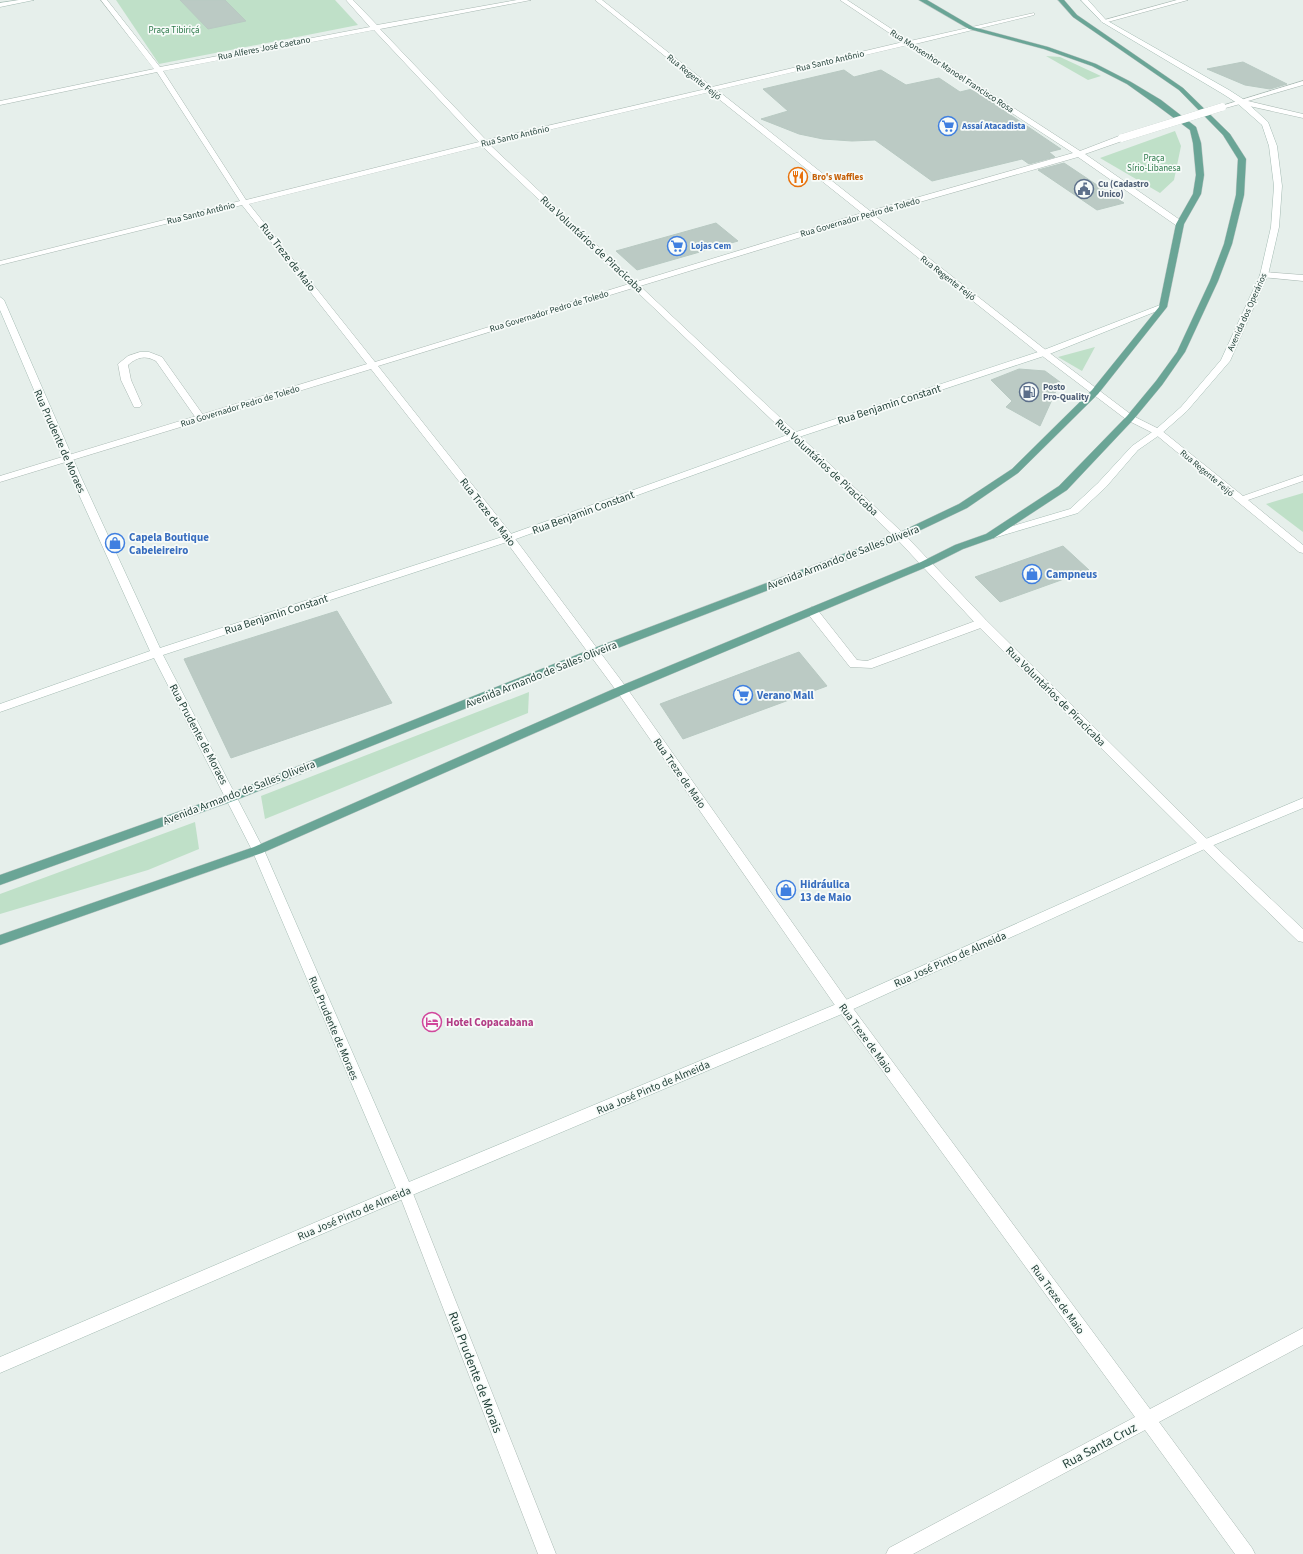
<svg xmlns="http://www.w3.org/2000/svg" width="1303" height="1554" font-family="'Source Sans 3',sans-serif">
  <rect width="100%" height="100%" fill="#e6efeb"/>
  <g fill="#bfe0c8">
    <path d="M116,0H335L358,25L159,64Z"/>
    <path d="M1046,56L1060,57L1101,76L1088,80Z"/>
    <path d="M1175,131L1181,146L1174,180L1160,193L1100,158Z"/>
    <path d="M1095,347L1082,371L1058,357Z"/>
    <path d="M1303,493V532L1266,504Z"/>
    <path d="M529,692L528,713L265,819L261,796Z"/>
    <path d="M195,822L199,849L148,870L0,914V894Z"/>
  </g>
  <g fill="#bbcac4" stroke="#b8c9c2">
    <path d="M180,0H225L246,21L208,29Z"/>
    <path d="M1243,62L1287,84L1270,89L1245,85L1207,69Z"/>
    <path d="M844,70L854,77L881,70L906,85L939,78L960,92L972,89L1061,149L1049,152L1055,157L1029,164L1022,159L932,181L875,140L852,141L823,139L799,134L761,119L788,111L763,89Z"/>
    <path d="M1064,163L1124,203L1097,210L1038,170Z"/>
    <path d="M716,223L738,241L637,270L616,251Z"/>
    <path d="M1019,369L1045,371L1060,382L1040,426L1006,407L1012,401L991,380Z"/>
    <path d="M1063,546L1089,570L1000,602L975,577Z"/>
    <path d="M337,611L392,703L231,758L184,659Z"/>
    <path d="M799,652L827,686L683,739L660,704Z"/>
  </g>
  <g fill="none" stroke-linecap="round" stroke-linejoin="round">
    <defs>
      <g id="lane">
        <path d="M140,352H149L162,357L206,419L204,421H198L156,361C145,355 137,357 128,365L131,380L142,405L140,407H134L121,380L118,364L128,356Z"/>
        <path d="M812,607L816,608L857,660L867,661L978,620H986L987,623L986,626L872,668L850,667L808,614L807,611Z"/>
      </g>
      <g id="street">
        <path d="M101,0H107L160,67L370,27L346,0H353L377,25L517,0H531L380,29L486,140L706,89L595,0H602L712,87L903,42L840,0H847L910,41L1034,13V15L915,44L1080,151L1119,136H1125V140L1085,154L1183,222V226H1177L1078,157L874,215L1047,351L1133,416L1161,430L1243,496L1303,475V481L1248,500L1303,545V553L1299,552L1155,434L1127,420L1041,355L867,217L640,286L904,534L986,620L1209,841L1303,929V942L1298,941L1201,847L978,626L896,538L633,288L378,366L513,536L626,687L849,1003L1150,1409L1303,1328V1345L1159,1422L1252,1548L1255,1554H1235L1145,1430L913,1554H886L889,1548L1135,1417L839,1011L618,693L505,540L371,369L0,482V476L367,364L242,205L0,265V261L240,201L157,72L0,105V101L154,69ZM374,30L479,142L246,200L163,71ZM908,45L1073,153L870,211L717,90ZM710,92L862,213L636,282L489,144ZM482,146L629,284L375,362L249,204Z"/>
        <path d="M1177,0H1188L1104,23L1101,21Z"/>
        <path d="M1303,81V85L1248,101L1303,114V118L1240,104L1222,109L1218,107Z"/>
        <path d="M1264,272L1303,275V281L1261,277L1260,275Z"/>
        <path d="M405,1184L410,1186L412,1191L556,1554H538L398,1191L400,1186Z"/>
      </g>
      <g id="secondary">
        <path d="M19,0H34L0,7V3Z"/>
        <path d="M1081,0H1088L1106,20L1229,90L1243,99L1268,122L1277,146L1282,186L1279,227L1268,275L1230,361L1187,411L1161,434L1138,450L1106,487L1078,513L990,539L985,536L986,534L1070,509L1098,483L1132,446L1155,430L1181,407L1221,360L1260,275L1271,227L1274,186L1269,146L1262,125L1237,103L1223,94L1102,22Z"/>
        <path d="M0,297L4,300L81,477L160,648L505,536L790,434L1041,351L1160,305H1166L1167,307L1047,355L796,438L513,540L163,655L264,850L409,1182L839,1003L1201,841L1303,798V808L1209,847L849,1011L410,1196L0,1373V1357L396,1188L252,850L154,658L0,712V704L150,651L71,477L0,310Z"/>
      </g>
      <g id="primary">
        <path d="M919,0H927L973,27L1048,47L1096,64L1131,82L1161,100L1196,127L1201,143L1204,175L1201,194L1184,224L1167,307L1098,394L1018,473L967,508L904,538L597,656L236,800L0,885V875L228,794L589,650L896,534L959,504L1012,469L1092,390L1159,307L1176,224L1193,194L1196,175L1193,143L1190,130L1155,104L1127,84L1092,66L1044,49L969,29Z"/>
        <path d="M1058,0H1064L1077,15L1183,88L1230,134L1246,159L1244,195L1232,244L1218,281L1185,352L1162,385L1133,420L1067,490L994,538L963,549L929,566L626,693L262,853L0,945V935L254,847L618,687L921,562L955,545L986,534L1059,486L1127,416L1156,381L1177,352L1210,281L1224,244L1236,195L1238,159L1223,135L1179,90L1073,17Z"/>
      </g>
    </defs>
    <use href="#lane" stroke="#a8b8b2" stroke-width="1"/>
    <use href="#street" stroke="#a8b8b2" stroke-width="1"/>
    <use href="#secondary" stroke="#a4bbb3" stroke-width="1"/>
    <use href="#primary" stroke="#c2cac8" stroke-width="1"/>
    <use href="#lane" fill="#fff" fill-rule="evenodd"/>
    <use href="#street" fill="#fff" fill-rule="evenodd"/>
    <use href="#secondary" fill="#fff" fill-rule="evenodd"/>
    <use href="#primary" fill="#6aa596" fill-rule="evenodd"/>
    <defs>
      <path id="street-bridge" d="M1122,138L1222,107"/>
    </defs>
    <use href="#street-bridge" stroke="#a8b8b2" stroke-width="8" stroke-linecap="butt"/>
    <use href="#street-bridge" stroke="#fff" stroke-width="8"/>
  </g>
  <defs>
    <symbol id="supermarket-ring" viewBox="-11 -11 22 22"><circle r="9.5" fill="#f7fbf9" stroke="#3f7fe0" stroke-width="1.5"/><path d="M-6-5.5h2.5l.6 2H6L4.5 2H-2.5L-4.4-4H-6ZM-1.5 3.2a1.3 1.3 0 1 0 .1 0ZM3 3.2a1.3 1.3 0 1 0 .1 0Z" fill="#3f7fe0"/></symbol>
    <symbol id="restaurant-ring" viewBox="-11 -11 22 22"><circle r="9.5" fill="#f7fbf9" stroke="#e8710a" stroke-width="1.5"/><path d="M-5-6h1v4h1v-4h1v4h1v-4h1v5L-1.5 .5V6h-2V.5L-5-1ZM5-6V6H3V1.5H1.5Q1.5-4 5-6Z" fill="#e8710a"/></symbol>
    <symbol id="civic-ring" viewBox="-11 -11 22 22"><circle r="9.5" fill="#f7fbf9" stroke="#5c6f8a" stroke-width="1.5"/><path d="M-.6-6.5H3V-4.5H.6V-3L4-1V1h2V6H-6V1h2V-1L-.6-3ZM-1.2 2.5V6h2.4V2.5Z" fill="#5c6f8a"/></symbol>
    <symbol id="fuel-ring" viewBox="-11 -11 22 22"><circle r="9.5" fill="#f7fbf9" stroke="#5c6f8a" stroke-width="1.5"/><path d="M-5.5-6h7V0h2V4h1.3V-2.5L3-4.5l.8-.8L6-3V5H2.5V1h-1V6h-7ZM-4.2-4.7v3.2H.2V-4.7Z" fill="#5c6f8a"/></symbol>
    <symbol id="shop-ring" viewBox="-11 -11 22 22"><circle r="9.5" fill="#f7fbf9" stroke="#3f7fe0" stroke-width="1.5"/><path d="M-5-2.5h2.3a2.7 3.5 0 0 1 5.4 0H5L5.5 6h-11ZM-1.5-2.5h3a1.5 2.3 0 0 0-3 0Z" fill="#3f7fe0"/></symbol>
    <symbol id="hotel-ring" viewBox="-11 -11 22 22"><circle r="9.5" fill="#f7fbf9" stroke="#d1479c" stroke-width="1.5"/><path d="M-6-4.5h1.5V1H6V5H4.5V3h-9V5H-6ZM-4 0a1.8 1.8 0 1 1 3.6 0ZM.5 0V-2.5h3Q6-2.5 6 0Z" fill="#d1479c"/></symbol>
  </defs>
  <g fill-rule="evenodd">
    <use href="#supermarket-ring" x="937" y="115" width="22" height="22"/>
    <use href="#restaurant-ring" x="787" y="166" width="22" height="22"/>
    <use href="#civic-ring" x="1073" y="178" width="22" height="22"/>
    <use href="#supermarket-ring" x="666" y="235" width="22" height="22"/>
    <use href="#fuel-ring" x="1018" y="381" width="22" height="22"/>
    <use href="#shop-ring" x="104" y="532" width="22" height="22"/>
    <use href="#shop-ring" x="1021" y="563" width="22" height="22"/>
    <use href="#supermarket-ring" x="732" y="684" width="22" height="22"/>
    <use href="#shop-ring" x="775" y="879" width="22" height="22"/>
    <use href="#hotel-ring" x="421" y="1011" width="22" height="22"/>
  </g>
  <g text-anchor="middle" stroke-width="3.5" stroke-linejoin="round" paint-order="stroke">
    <g font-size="9" fill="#2d7a4b" stroke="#f7fbf9">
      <text x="174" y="33">Praça Tibiriçá</text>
      <text x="1154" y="161">Praça<tspan x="1154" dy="10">Sírio-Libanesa</tspan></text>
    </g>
    <g font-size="9" fill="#24423a" stroke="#f7fbf9">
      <text transform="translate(264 48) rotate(-11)" y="3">Rua Alferes José Caetano</text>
      <text transform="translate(830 61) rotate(-13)" y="3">Rua Santo Antônio</text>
      <text transform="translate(952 71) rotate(33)" y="3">Rua Monsenhor Manoel Francisco Rosa</text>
      <text transform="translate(694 77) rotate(39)" y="3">Rua Regente Feijó</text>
      <text transform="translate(515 136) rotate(-13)" y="3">Rua Santo Antônio</text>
      <text transform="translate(201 213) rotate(-14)" y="3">Rua Santo Antônio</text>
      <text transform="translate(860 217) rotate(-16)" y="3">Rua Governador Pedro de Toledo</text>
      <text transform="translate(948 278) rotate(38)" y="3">Rua Regente Feijó</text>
      <text transform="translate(549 311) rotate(-17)" y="3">Rua Governador Pedro de Toledo</text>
      <text transform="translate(1247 312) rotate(-66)" y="3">Avenida dos Operários</text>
      <text transform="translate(240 406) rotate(-17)" y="3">Rua Governador Pedro de Toledo</text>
      <text transform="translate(1207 473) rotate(40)" y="3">Rua Regente Feijó</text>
    </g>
    <g font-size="9" font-weight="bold" fill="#366cbe" stroke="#f7fbf9" text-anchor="start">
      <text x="962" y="129">Assaí Atacadista</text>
      <text x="691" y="249">Lojas Cem</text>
    </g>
    <g font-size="9" font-weight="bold" fill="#c56008" stroke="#f7fbf9" text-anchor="start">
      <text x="812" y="180">Bro's Waffles</text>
    </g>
    <g font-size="9" font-weight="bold" fill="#4e5e75" stroke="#f7fbf9" text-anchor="start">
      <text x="1098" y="187">Cu (Cadastro<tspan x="1098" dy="10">Unico)</tspan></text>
      <text x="1043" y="390">Posto<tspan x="1043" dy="10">Pro-Quality</tspan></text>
    </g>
    <g font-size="11" fill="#24423a" stroke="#f7fbf9">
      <text transform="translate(592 244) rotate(43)" y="4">Rua Voluntários de Piracicaba</text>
      <text transform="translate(288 257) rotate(52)" y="4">Rua Treze de Maio</text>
      <text transform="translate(889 404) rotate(-18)" y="4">Rua Benjamin Constant</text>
      <text transform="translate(60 441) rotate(66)" y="4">Rua Prudente de Moraes</text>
      <text transform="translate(827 467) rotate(43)" y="4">Rua Voluntários de Piracicaba</text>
      <text transform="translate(488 512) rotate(52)" y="4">Rua Treze de Maio</text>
      <text transform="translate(583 512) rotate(-20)" y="4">Rua Benjamin Constant</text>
      <text transform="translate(843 557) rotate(-21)" y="4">Avenida Armando de Salles Oliveira</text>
      <text transform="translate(276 614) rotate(-18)" y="4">Rua Benjamin Constant</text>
      <text transform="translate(541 674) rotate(-22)" y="4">Avenida Armando de Salles Oliveira</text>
      <text transform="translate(1056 696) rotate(45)" y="4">Rua Voluntários de Piracicaba</text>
      <text transform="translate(199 734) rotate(62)" y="4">Rua Prudente de Moraes</text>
      <text transform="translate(680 773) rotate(55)" y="4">Rua Treze de Maio</text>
      <text transform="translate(239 792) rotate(-21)" y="4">Avenida Armando de Salles Oliveira</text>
      <text transform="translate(950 959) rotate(-24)" y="4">Rua José Pinto de Almeida</text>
      <text transform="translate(334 1028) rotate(67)" y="4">Rua Prudente de Moraes</text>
      <text transform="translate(866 1038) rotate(54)" y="4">Rua Treze de Maio</text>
      <text transform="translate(653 1087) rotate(-23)" y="4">Rua José Pinto de Almeida</text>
      <text transform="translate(354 1213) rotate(-23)" y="4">Rua José Pinto de Almeida</text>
      <text transform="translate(1058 1299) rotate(54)" y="4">Rua Treze de Maio</text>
    </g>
    <g font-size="11" font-weight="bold" fill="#366cbe" stroke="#f7fbf9" text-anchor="start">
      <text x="129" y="541">Capela Boutique<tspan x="129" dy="13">Cabeleireiro</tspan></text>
      <text x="1046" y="578">Campneus</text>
      <text x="757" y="699">Verano Mall</text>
      <text x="800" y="888">Hidráulica<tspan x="800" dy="13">13 de Maio</tspan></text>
    </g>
    <g font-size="11" font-weight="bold" fill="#b23c85" stroke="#f7fbf9" text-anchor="start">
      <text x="446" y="1026">Hotel Copacabana</text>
    </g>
    <g font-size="13" fill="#24423a" stroke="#f7fbf9">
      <text transform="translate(476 1372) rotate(69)" y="5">Rua Prudente de Morais</text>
      <text transform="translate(1099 1445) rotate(-28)" y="5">Rua Santa Cruz</text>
    </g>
  </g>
</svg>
